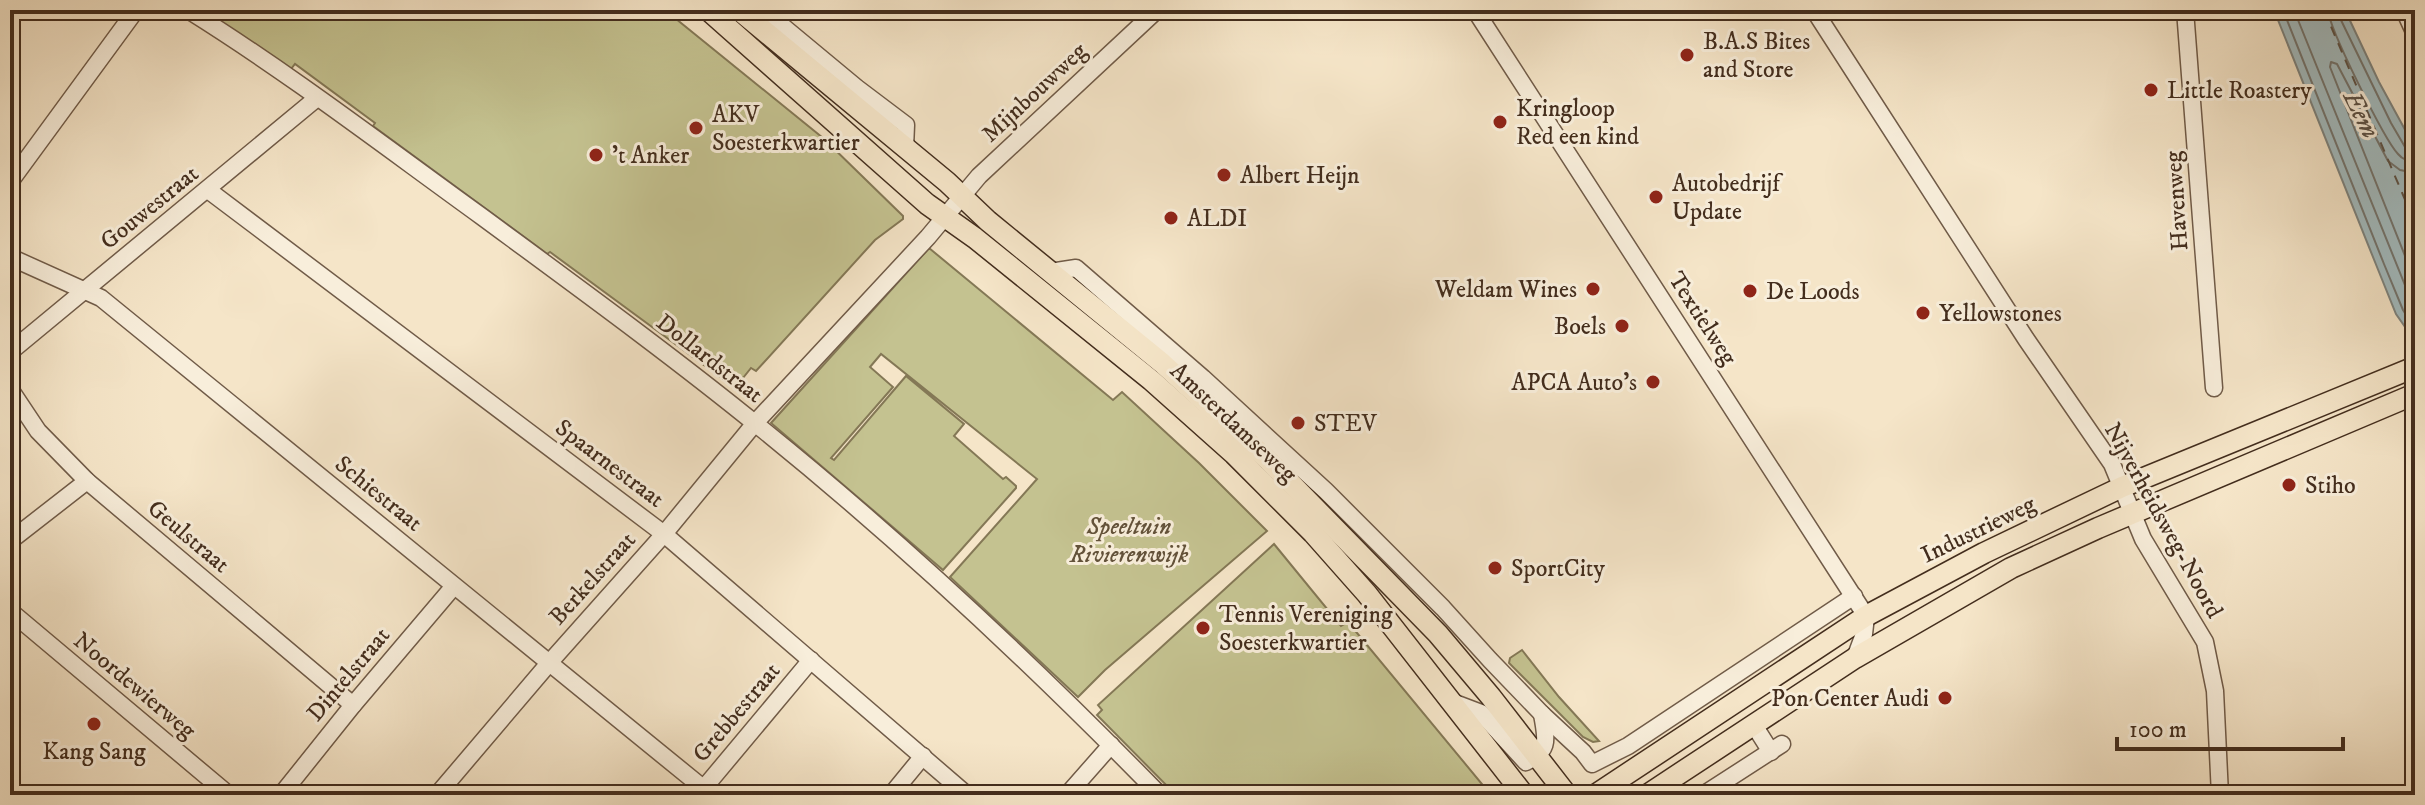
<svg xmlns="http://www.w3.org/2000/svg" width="2425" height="805" font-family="'IM FELL DW Pica',serif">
  <rect width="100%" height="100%" fill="#f5e5c8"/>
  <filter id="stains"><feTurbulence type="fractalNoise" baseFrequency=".0025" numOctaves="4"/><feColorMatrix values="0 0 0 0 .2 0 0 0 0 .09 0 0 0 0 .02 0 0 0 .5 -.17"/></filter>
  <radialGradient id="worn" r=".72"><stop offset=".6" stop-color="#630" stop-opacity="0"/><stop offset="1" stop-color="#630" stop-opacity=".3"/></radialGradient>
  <g fill="#c4c290" stroke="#847856" stroke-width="2">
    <path d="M201,10H665L823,138L903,216V219L875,240L756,371L751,368L735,388L550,252L547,254L542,250L373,126L375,123L295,64L291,69Z"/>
    <path d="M929,248L1113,400L1122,392L1199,463L1267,531L1105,670L1078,697L950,577L1037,479L881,354L870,367L893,387L831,458L834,460L906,376L964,424L954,436L1003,479L1006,477L1016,486V488L943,570L771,423Z"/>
    <path d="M1274,544L1341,626L1348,622L1491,795H1176L1097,715L1102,710L1098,705Z"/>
    <path d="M1522,650L1559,697L1599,741L1593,742L1583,737L1509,663L1510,658Z"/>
  </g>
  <path fill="#a2bcc1" stroke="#7c837f" stroke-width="2" d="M2274,10H2345L2379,82L2415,148V341L2396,314L2377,267Z"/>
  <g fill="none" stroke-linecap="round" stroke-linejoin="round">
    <g stroke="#72746f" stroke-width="2">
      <path d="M2283,10L2384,264L2403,310L2415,329"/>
      <path d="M2294,10L2415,310"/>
      <path d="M2328,10C2329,28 2384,139 2398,154C2403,160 2408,161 2415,161"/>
      <path d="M2338,10L2339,16L2391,123L2405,147L2415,151"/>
      <path d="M2415,173L2400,170L2388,161L2337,64L2331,62L2330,67L2415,281"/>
    </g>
    <path stroke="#5b5146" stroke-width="2" stroke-dasharray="10 8" stroke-linecap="butt" d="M2324,10L2415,223"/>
    <defs>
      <g id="minor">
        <path d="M188,10C289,73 384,146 481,216C576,286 671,355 762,429C902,542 1034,666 1160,795"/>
        <path d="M763,10L857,88L906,125L905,148"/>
        <path d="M1475,10L1866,616L1864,634L1855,658"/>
        <path d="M1814,10L2026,339L2112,464L2143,539L2205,642L2215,691L2220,795"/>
        <path d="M2185,10L2214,388"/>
        <path d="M2404,10L2415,34"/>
        <path d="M10,182L136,10"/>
        <path d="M208,190L664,534L967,795"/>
        <path d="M10,257L101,298L703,788"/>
        <path d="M1050,272L1076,268L1203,378L1326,491L1443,608L1490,660L1542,714L1583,752L1592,764L1628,746L1854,596"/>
        <path d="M10,352L317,98"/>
        <path d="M10,389L38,431L87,481L353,705"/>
        <path d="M10,541L87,481"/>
        <path d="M10,611L229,795"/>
        <path d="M1452,702L1481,713L1526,762C1551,750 1546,739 1542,714"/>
        <path d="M1754,725L1771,752"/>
        <path d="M699,794L811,660"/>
        <path d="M281,795L353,705L454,586"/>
        <path d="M437,795L550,662L664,534L755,423L928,237L979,176L1157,10"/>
        <path d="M891,795L923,756"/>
        <path d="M1067,795L1111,745"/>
        <path d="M1703,795L1782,744"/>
      </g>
      <g id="major">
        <path d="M708,10L927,204L975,238L1151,380L1234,454L1313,533L1367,594L1524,795"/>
        <path d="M739,10L947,182L988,221L1162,363L1269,461L1438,634L1491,697L1567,795"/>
        <path d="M1595,795L1866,616L1984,553L2122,487L2415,367"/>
        <path d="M1647,795L1855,658L2011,568L2098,528L2415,394"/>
      </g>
    </defs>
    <use href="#minor" stroke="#705b48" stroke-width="19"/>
    <use href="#major" stroke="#432d1d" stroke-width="23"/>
    <use href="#minor" stroke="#f8eedb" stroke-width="16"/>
    <use href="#major" stroke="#f5e5c8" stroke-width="20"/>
  </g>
  <g fill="#8f2418" stroke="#f8eedb" stroke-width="3">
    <circle cx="1687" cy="55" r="8"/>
    <circle cx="2151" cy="90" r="8"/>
    <circle cx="1500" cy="122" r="8"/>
    <circle cx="696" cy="128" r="8"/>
    <circle cx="596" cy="155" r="8"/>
    <circle cx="1224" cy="175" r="8"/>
    <circle cx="1656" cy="197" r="8"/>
    <circle cx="1171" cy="218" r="8"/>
    <circle cx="1593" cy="289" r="8"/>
    <circle cx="1750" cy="291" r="8"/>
    <circle cx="1923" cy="313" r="8"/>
    <circle cx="1622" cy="326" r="8"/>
    <circle cx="1653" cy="382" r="8"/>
    <circle cx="1298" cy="423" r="8"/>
    <circle cx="2289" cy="485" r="8"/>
    <circle cx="1495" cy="568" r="8"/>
    <circle cx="1203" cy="628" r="8"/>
    <circle cx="1945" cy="698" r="8"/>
    <circle cx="94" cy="724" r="8"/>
  </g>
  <g text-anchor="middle" stroke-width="6" stroke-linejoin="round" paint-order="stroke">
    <g font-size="24" fill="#432d1d" stroke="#f8eedb" text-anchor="start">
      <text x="1703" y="49">B.A.S Bites<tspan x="1703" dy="28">and Store</tspan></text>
      <text x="2167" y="98">Little Roastery</text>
      <text x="1516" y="116">Kringloop<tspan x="1516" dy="28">Red een kind</tspan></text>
      <text x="712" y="122">AKV<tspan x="712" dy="28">Soesterkwartier</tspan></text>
      <text x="612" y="163">'t Anker</text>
      <text x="1240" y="183">Albert Heijn</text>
      <text x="1672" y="191">Autobedrijf<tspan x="1672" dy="28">Update</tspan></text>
      <text x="1187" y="226">ALDI</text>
      <text x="1577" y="297" text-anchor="end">Weldam Wines</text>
      <text x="1766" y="299">De Loods</text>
      <text x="1939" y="321">Yellowstones</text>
      <text x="1606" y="334" text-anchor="end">Boels</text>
      <text x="1637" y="390" text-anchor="end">APCA Auto's</text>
      <text x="1314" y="431">STEV</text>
      <text x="2305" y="493">Stiho</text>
      <text x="1511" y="576">SportCity</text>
      <text x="1219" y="622">Tennis Vereniging<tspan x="1219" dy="28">Soesterkwartier</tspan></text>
      <text x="1929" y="706" text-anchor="end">Pon Center Audi</text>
      <text x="94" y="759" text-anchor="middle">Kang Sang</text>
    </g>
    <g font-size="24" fill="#432d1d" stroke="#f8eedb">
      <text transform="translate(1034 92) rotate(-43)" y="8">Mijnbouwweg</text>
      <text transform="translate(2176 201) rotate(-94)" y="8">Havenweg</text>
      <text transform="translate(149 207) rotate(-39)" y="8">Gouwestraat</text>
      <text transform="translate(1703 318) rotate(57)" y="8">Textielweg</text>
      <text transform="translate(710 358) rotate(38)" y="8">Dollardstraat</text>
      <text transform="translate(1234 422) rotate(43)" y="8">Amsterdamseweg</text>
      <text transform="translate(610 463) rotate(37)" y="8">Spaarnestraat</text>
      <text transform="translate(379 493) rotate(39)" y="8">Schiestraat</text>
      <text transform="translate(2164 520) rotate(61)" y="8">Nijverheidsweg-Noord</text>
      <text transform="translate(1978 529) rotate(-26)" y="8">Industrieweg</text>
      <text transform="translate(189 536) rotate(40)" y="8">Geulstraat</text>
      <text transform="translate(592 578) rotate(-48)" y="8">Berkelstraat</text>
      <text transform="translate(348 674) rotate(-50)" y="8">Dintelstraat</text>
      <text transform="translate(135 685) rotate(40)" y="8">Noordewierweg</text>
      <text transform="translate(736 712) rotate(-50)" y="8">Grebbestraat</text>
    </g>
    <g font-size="24" font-style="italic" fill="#63523a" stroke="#f8eedb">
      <text x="1129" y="534">Speeltuin<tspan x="1129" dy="28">Rivierenwijk</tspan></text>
    </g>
    <g font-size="26" font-style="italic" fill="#5b5146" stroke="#f8eedb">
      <text transform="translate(2362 114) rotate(63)" y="9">Eem</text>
    </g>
  </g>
  <rect width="2425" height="805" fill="none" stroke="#f5e5c8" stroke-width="40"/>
  <rect x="12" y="12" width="2401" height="781" fill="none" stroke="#432d1d" stroke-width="4"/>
  <rect x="20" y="20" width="2385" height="765" fill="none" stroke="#432d1d" stroke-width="2"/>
  <path d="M2117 737v12h226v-12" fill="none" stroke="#432d1d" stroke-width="4"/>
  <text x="2129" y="737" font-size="24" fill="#432d1d" stroke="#f8eedb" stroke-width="6" paint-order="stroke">100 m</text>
  <rect width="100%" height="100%" filter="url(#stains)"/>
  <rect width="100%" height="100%" fill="url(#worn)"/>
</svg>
